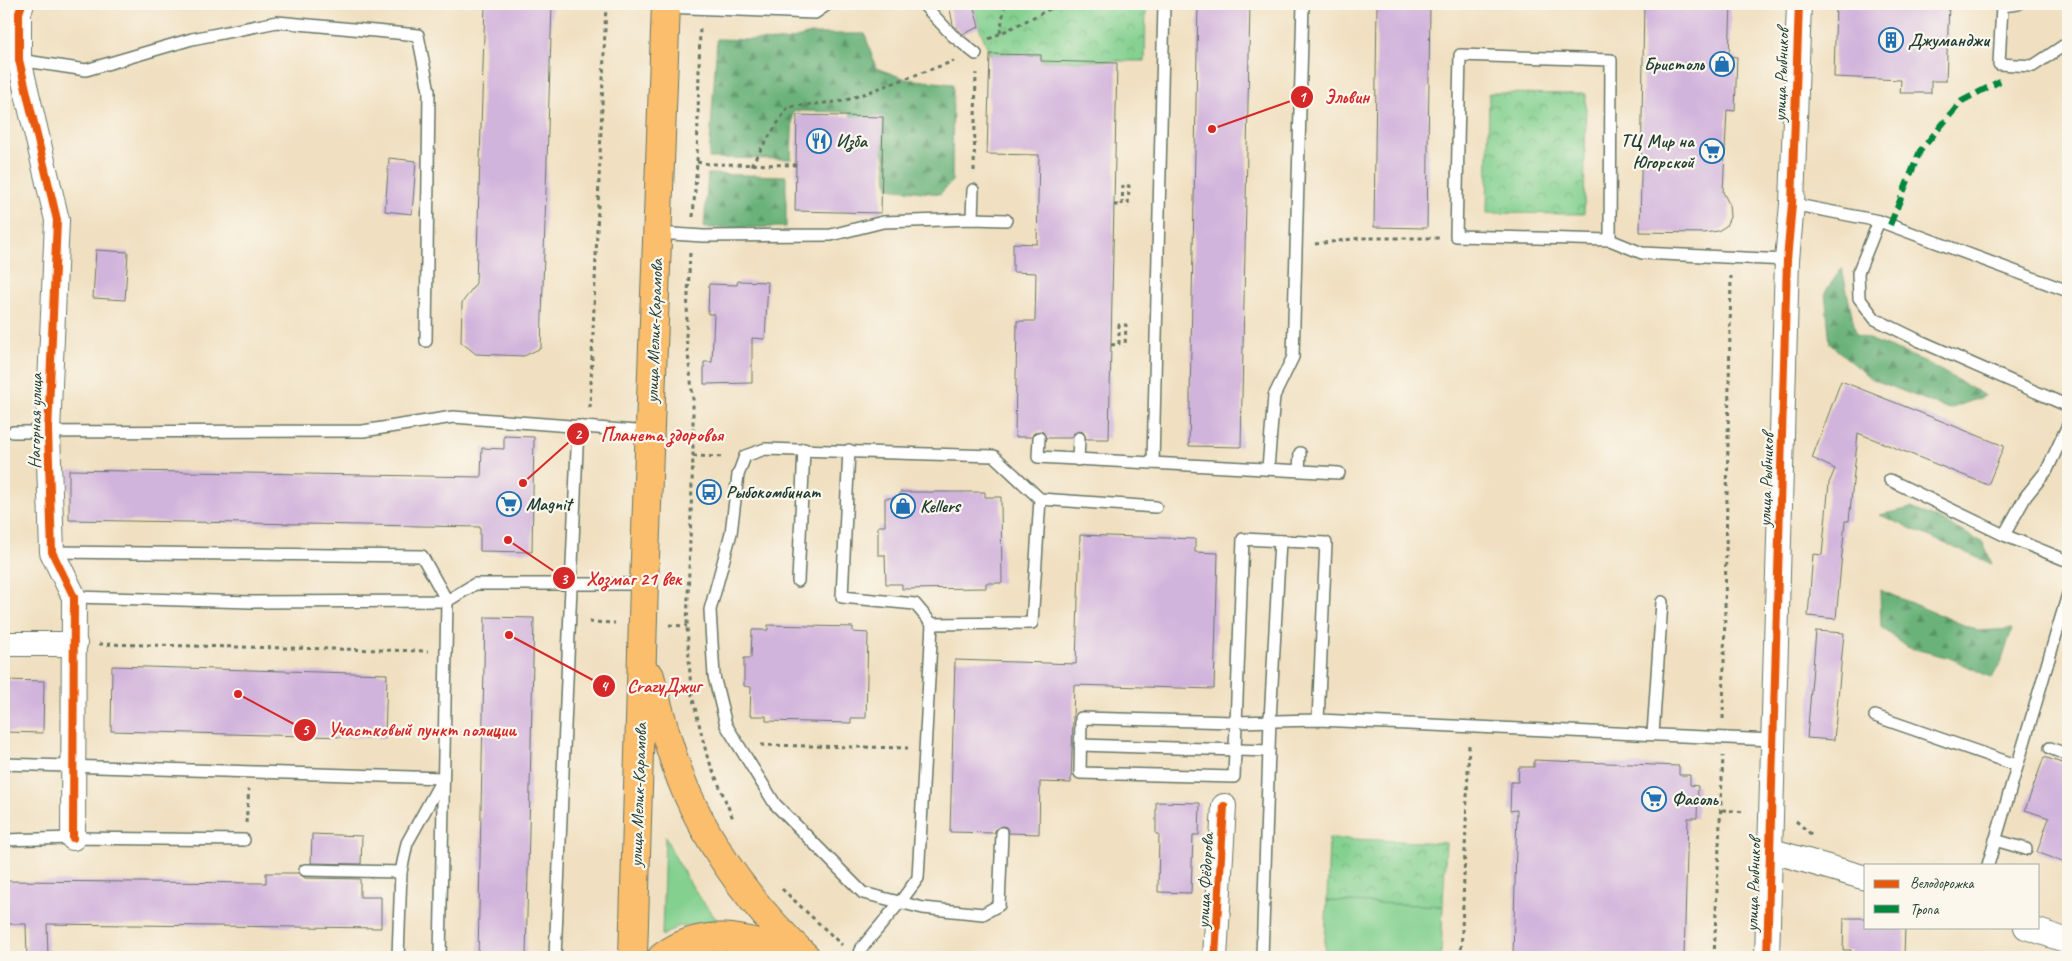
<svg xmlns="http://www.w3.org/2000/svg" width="2072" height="961" font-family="Caveat,sans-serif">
  <defs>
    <pattern id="forest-firs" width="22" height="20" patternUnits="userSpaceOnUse" patternTransform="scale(1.25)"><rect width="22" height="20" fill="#6ab27a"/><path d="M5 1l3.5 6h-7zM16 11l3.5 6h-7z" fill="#579265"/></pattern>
    <pattern id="park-crowns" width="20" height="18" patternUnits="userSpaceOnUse" patternTransform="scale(1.25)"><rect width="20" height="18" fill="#83d08f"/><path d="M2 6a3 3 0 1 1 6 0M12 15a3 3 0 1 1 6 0" fill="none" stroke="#6baa76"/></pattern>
  </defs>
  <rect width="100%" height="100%" fill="#fbf7ec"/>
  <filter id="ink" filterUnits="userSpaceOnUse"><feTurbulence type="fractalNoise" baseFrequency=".02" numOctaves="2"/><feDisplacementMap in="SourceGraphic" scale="10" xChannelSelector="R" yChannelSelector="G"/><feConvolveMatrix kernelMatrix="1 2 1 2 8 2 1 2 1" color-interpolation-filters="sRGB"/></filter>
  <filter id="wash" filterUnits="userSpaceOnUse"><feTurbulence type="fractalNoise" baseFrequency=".0096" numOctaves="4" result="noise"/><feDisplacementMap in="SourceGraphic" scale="20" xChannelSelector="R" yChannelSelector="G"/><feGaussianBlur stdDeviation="1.12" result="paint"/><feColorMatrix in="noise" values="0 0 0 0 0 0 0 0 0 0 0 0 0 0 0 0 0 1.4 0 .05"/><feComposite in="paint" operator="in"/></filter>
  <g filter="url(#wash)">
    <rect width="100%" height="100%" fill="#f0e0c1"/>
    <g fill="#83d08f" stroke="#518662">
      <path d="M665,836C679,867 695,893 717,920L677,927L662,936Z"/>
      <path d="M1327,901L1443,906L1441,957H1324Z"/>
      <path d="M721,950L744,953L749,957H685L686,955Z"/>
    </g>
    <g fill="url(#forest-firs)" stroke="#447857">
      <path d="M811,34H865L876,68L906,79L953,84L952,181L940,194L888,188L884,154L848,112L793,111L791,159L709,158L717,39L785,41Z"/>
      <path d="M708,174L786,176V227L704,228Z"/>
      <path d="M1842,268L1856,334L1924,361L1985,396L1949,409L1872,379L1830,344L1825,292Z"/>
      <path d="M1911,508L1945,522L1983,543L1992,564L1880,515Z"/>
      <path d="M1880,590L1978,631L2012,629L2002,660L1992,678L1950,658L1907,647L1881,627Z"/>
    </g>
    <g fill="url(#park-crowns)" stroke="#518662">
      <path d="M973,4H1146L1145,61H1041V55L990,54L979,27Z"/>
      <path d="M1489,93L1586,94L1584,214L1487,213Z"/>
      <path d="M1329,838L1446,843L1443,906L1327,901Z"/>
    </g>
    <g id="blocks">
      <g fill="#d1b4dc">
        <path d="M485,4H552L541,348L524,356L476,354L461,342L462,303L476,283Z"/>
        <path d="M949,4H973L979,27L963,34L953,25Z"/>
        <path d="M1198,4H1250L1241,447L1189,446Z"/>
        <path d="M1377,4H1430L1427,228L1374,227Z"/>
        <path d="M1644,4H1731L1729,56L1737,57L1735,111L1727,110L1723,192L1729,204L1730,217L1726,226L1718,231L1704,233L1640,232Z"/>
        <path d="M1836,4H1949L1946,81H1931V93H1900L1901,80L1834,77Z"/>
        <path d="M990,54L1041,55V61L1117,63L1109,439H1086L1083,432L1079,431L1073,434L1071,438H1046L1043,432L1039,431L1033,434L1032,437H1015L1017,321H1035L1036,273L1013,272V243L1037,244L1039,155L987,154Z"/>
        <path d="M797,115L883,117L881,213L795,211Z"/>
        <path d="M389,158L416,161L412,214L385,211Z"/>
        <path d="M96,250L128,252L125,300L93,298Z"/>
        <path d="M738,281L768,282L765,339L752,338V383L704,384V362H712L714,314H708L709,284L737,285Z"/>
        <path d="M1841,381L2004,446L1988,485L1858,433L1849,521H1845L1836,619L1808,616L1813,554L1822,555L1829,483L1835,469L1812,458Z"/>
        <path d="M504,436L534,437L532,552L480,551V527L69,520V470L481,477L482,448L504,449Z"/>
        <path d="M900,492H985V497H1001L1002,583H986V588L902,589V584H886L885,555H878V526H885V498H900Z"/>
        <path d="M1080,535L1195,539V552L1218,553L1214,689L1074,685L1071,783L1040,782L1039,834L1009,833L1006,827L1002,826L996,829L994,833L950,832L955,660L1076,664Z"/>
        <path d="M485,617L534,618L526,957H478Z"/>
        <path d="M768,625L853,627V632L868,633L866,718H851V723L766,721V716H750L751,687L744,686V658H751L752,630H768Z"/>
        <path d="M1816,631L1844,633L1834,740L1807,738Z"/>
        <path d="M112,666L387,674L385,738L111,731Z"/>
        <path d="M4,680L44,681L43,733L4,732Z"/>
        <path d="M2044,757L2068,765V864L2037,852L2049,818L2025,810Z"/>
        <path d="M1534,760L1679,766V775H1690V785L1698,786L1697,818H1688L1684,957H1513L1517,810L1510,811L1511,782H1518L1519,767H1534Z"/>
        <path d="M1156,802L1200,803L1199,835H1193L1191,893L1158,892L1159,834H1156Z"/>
        <path d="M312,834L362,836L361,864L311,863Z"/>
        <path d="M266,873H298L305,878L360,879V897H381V928L47,924L48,957H27L26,924H4V881L266,883Z"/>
        <path d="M1844,918H1866V927H1905L1904,957H1850L1851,950H1843Z"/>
      </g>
    </g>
  </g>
  <g filter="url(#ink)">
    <use href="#blocks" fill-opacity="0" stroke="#687665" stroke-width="1"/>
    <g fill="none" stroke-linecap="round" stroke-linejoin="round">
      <defs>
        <g id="service">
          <path d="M923,4L952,35L976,54"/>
          <path d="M2018,4L2002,6L1999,64L2033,66L2063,46H2068"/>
          <path d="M4,7L19,13"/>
          <path d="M666,7L815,13L828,4"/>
          <path d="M4,66L19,60L86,70L192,39L277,22L418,35L429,91L426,341"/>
          <path d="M1792,204L1879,221L2068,291"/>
          <path d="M972,219L973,190"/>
          <path d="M1879,221L1858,273L1859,298L1875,319L1920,341L2068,406"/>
          <path d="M657,233L703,236L831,235L883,222L972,219L1006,220"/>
          <path d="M1610,240L1611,60L1460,55L1456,236L1610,240L1642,253L1787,260"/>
          <path d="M13,432L363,431L453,417L649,432"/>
          <path d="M1039,438L1038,457L1339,473"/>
          <path d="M849,450L842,597L915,604L932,624L918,878L901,901L860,950L858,957"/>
          <path d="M1078,460L1079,438"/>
          <path d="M1153,463L1164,4"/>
          <path d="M1268,468L1274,396L1293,357L1303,4"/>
          <path d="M1299,470L1300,453"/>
          <path d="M1890,480L2004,535L2068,561"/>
          <path d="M1040,499L1156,507"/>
          <path d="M2004,535L2026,496L2047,470L2068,425"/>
          <path d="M52,552L422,556L447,601L440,957"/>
          <path d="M798,581L804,449"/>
          <path d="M74,597L251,602L447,601L475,584H644"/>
          <path d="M932,624L1032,623L1040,499L994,456L765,449L745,456L738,475L731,533L710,610L714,676L726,725L775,804L863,893L923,908L983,914L999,905L1002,833"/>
          <path d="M1875,716L2016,765"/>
          <path d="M1318,720L1326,543L1243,539L1234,777L1080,773L1081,718L1235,722L1318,720L1773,740"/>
          <path d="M1653,734L1662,602"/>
          <path d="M1080,745L1269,751"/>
          <path d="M2050,748L2068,755"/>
          <path d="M4,764L443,778L407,843L401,872L398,957"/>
          <path d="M4,840L73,838L244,840"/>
          <path d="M1995,840L2026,849"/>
          <path d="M1988,865L2068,594"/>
          <path d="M305,870L401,872"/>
          <path d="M555,957L578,426"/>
          <path d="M1262,957L1270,720L1280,541"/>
        </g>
        <g id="minor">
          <path d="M22,4L19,13V60L57,220L48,432L52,552L74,597L73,838"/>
          <path d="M4,644H75"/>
          <path d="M1769,850L1866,878"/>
          <path d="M2026,927L2068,941"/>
          <path d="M1215,957L1224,806"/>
          <path d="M1767,957L1787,260L1792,204L1799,4"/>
        </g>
        <g id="primary">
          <path d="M650,676C660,714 670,753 685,789C713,853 755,909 806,957"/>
          <path d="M633,957L644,584L666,4"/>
          <path d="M662,957C707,922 755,942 804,956"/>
        </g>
      </defs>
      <use href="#service" stroke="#687665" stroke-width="14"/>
      <use href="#minor" stroke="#687665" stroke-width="26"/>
      <use href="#primary" stroke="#687665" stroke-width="30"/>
      <g stroke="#687665" stroke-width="3" stroke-dasharray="4 4" stroke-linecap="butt">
        <path d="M1000,33L1005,4"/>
        <path d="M989,39L1060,4"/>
        <path d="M697,162L709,164L796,165"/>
        <path d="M751,165L788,107L844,101L954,61"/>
        <path d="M974,171L976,73"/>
        <path d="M1114,205H1122L1123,185L1129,186L1128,208"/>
        <path d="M693,217L697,162L700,26"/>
        <path d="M1315,244L1361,238H1439"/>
        <path d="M690,253L686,336L693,399V456L687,626L691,691L707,756L734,821"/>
        <path d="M1111,345L1119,344V325H1126L1125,347"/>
        <path d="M590,408L606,4"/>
        <path d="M693,456L725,457"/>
        <path d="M589,622L615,623"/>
        <path d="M669,625L687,626"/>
        <path d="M99,644L428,651"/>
        <path d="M1723,719L1731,276"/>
        <path d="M761,745L908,748"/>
        <path d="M1722,810L1746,812"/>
        <path d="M1796,821L1812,835"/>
        <path d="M246,823L249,789"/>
        <path d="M782,889L842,945"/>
        <path d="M1461,957L1469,744"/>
        <path d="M1714,957L1723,756"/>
      </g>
      <use href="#service" stroke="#fff" stroke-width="11"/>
      <use href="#minor" stroke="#fff" stroke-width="24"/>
      <use href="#primary" stroke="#fabe6d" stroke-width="28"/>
      <path stroke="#00873e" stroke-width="6" stroke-dasharray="12 6" stroke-linecap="butt" d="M1890,225L1920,151L1962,101L2000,81"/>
      <defs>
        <g id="cycleway">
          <path d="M22,4L19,13V60L57,220L48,432L52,552L74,597L73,838"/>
          <path d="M1215,957L1224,806"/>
          <path d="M1767,957L1787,260L1792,204L1799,4"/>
        </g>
      </defs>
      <use href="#cycleway" stroke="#fbf7ec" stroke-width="11"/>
      <use href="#cycleway" stroke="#e8590c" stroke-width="8"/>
    </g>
  </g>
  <defs>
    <symbol id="building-ring" viewBox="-11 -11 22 22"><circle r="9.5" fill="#fbf7ec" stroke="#1f6fb2" stroke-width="1.5"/><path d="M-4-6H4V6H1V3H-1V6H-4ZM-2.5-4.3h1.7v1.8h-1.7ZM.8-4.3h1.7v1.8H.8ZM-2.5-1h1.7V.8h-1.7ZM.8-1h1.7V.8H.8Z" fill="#1f6fb2"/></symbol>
    <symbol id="shop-ring" viewBox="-11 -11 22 22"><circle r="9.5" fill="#fbf7ec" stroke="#1f6fb2" stroke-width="1.5"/><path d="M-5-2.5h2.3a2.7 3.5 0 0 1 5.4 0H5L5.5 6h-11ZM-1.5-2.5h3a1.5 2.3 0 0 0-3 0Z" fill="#1f6fb2"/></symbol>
    <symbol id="restaurant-ring" viewBox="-11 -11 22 22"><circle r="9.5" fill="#fbf7ec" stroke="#1f6fb2" stroke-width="1.5"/><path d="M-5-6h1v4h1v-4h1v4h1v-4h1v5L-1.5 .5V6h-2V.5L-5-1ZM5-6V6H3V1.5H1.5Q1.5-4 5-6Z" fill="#1f6fb2"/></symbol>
    <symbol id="supermarket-ring" viewBox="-11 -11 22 22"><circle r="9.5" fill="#fbf7ec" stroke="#1f6fb2" stroke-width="1.5"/><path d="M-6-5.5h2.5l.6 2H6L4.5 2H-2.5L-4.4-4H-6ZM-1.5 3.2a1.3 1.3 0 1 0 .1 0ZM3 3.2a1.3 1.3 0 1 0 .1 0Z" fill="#1f6fb2"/></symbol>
    <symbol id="bus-ring" viewBox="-11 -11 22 22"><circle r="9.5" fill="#fbf7ec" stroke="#1f6fb2" stroke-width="1.5"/><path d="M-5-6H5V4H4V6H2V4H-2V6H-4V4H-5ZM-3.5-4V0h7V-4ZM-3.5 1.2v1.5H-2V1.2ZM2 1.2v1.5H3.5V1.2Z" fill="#1f6fb2"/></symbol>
  </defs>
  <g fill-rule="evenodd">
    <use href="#building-ring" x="1877" y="26" width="28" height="28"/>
    <use href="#shop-ring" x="1708" y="50" width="28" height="28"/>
    <use href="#restaurant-ring" x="805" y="127" width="28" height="28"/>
    <use href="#supermarket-ring" x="1698" y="137" width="28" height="28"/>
    <use href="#bus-ring" x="695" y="478" width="28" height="28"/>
    <use href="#supermarket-ring" x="495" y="490" width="28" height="28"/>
    <use href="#shop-ring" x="889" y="492" width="28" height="28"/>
    <use href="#supermarket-ring" x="1640" y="785" width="28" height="28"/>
  </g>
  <g text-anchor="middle" stroke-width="4.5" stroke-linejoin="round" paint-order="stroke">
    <g font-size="18" font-weight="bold" fill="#1f3d34" stroke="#fbf7ec" text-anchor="start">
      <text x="1908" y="46">Джуманджи</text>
      <text x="1704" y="70" text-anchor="end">Бристоль</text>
      <text x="836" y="147">Изба</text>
      <text x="1694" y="147" text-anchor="end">ТЦ Мир на<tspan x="1694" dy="21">Югорской</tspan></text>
      <text x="726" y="498">Рыбокомбинат</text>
      <text x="526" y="510">Magnit</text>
      <text x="920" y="512">Kellers</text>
      <text x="1672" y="805">Фасоль</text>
    </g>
    <g font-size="18" fill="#1f3d34" stroke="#fbf7ec">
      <text transform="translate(1781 75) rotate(-88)" y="6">улица Рыбников</text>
      <text transform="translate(654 331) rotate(-88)" y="6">улица Мелик-Карамова</text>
      <text transform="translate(35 421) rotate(-89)" y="6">Нагорная улица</text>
      <text transform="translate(1766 480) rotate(-88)" y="6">улица Рыбников</text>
      <text transform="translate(638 795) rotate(-88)" y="6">улица Мелик-Карамова</text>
      <text transform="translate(1205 881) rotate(-87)" y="6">улица Фёдорова</text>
      <text transform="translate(1753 885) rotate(-88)" y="6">улица Рыбников</text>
    </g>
  </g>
  <path fill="none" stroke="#d62828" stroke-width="2" d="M1212 129L1302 97M523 483L578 434M508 540L564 578M509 635L604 686M238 694L305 730"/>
  <g fill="#d62828" stroke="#fbf7ec" stroke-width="2">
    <circle cx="1212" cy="129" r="5"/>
    <circle cx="523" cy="483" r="5"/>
    <circle cx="508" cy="540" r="5"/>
    <circle cx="509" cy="635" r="5"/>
    <circle cx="238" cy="694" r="5"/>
    <circle cx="1302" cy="97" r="12"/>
    <circle cx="578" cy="434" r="12"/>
    <circle cx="564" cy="578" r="12"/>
    <circle cx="604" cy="686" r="12"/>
    <circle cx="305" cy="730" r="12"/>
  </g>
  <g font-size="15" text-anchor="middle" font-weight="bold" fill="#fff">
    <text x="1302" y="102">1</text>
    <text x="578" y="439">2</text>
    <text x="564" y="584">3</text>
    <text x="604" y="691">4</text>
    <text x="305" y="735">5</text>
  </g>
  <g font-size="19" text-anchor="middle" font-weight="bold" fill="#d62828" stroke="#fbf7ec" stroke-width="4.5" stroke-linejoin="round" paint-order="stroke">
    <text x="1347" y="103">Эльвин</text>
    <text x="662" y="441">Планета здоровья</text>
    <text x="634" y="585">Хозмаг 21 век</text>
    <text x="664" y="692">CrazyДжиг</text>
    <text x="422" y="736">Участковый пункт полиции</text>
  </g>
  <rect width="2072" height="961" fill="none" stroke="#fbf7ec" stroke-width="20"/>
  <rect x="1864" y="864" width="175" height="65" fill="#fbf7ec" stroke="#a3ada2"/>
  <rect x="1874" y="880" width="25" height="8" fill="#e8590c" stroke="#a3ada2"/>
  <text x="1910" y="888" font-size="15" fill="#1f3d34">Велодорожка</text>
  <rect x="1874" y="905" width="25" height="8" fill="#00873e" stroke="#a3ada2"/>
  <text x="1910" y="914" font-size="15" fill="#1f3d34">Тропа</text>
</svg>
